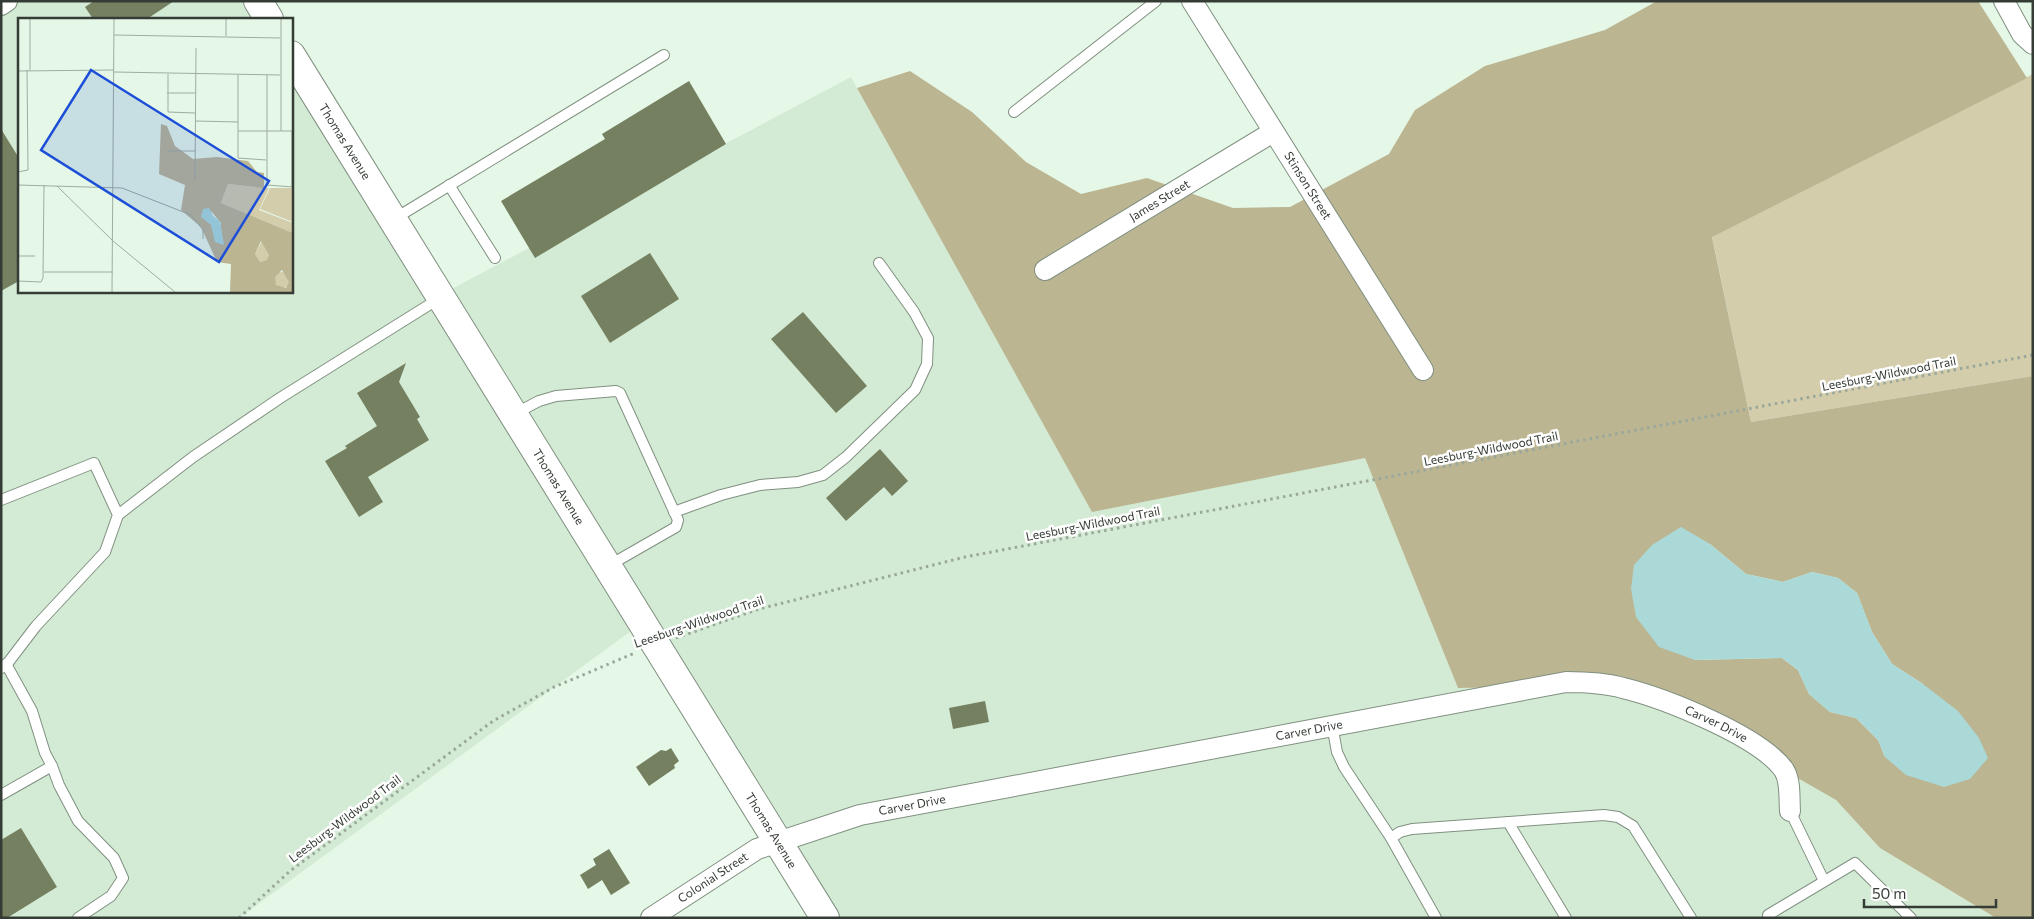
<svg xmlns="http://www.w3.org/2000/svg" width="2034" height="919" font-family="Commissioner,sans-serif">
  <rect width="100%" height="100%" fill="#e5f7e6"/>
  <g fill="#d3ebd4">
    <path d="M1,1H247L258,19H19V291H291V72L811,918L631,631L239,918H1Z"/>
    <path d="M851,77L1092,511L1365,458L1458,688L1595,686L1703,724L1836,800L1880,848L1996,918H836L448,291Z"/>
  </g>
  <path fill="#d3cdab" d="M2033,74V376L1751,422L1712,236Z"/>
  <path fill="#bbb592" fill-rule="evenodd" d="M1657,1H1978L2027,78L1712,237L1751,422L2033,376V918H1996L1880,848L1836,800L1703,724L1595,686L1458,688L1365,458L1092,512L857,88L910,71L972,112L1026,162L1081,194L1147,178L1233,208L1290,207L1389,154L1415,110L1485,66L1605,30ZM1710,544L1746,574L1783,582L1812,572L1838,578L1857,593L1872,632L1892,664L1923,684L1885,757L1878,740L1856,718L1830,712L1809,694L1798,670L1782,658L1694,660Z"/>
  <path fill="#aad9d8" d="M1681,527L1710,544L1746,574L1783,582L1812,572L1838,578L1857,593L1872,632L1892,664L1923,684L1958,711L1979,738L1988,758L1970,779L1944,787L1906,775L1885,757L1878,740L1856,718L1830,712L1809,694L1798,670L1782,658L1695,660L1659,647L1636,617L1631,589L1634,565L1652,545Z"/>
  <g fill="#758060">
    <path d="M94,1H174L147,19H93L85,7Z"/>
    <path d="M689,81L726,144L535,258L501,201L605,139L602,134Z"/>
    <path d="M1,129L19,158V281L1,291Z"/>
    <path d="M650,253L679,299L610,343L581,296Z"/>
    <path d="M803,312L867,386L836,413L771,339Z"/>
    <path d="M406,363L399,382L420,417L417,419L429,440L368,477L383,502L359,517L325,461L347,448L345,446L377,426L357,393Z"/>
    <path d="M880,449L908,481L892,496L884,487L846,521L826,498Z"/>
    <path d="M985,701L989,722L953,729L949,708Z"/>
    <path d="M671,748L679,761L674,765L675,768L649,786L636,767L661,750L666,751Z"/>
    <path d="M21,828L57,887L7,918H1V840Z"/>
    <path d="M609,849L630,883L611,895L602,880L588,889L580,875L596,865L593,859Z"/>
  </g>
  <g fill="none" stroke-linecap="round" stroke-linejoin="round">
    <defs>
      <g id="lane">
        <path d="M1014,112L1156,1"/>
        <path d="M449,185L495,258"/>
        <path d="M394,219L664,55"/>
        <path d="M514,414L539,401L556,396L616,391L620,393L678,520L676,527L608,566"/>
        <path d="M1,500L94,463L118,515L105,552L36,626L7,664L1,668"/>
        <path d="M674,512L721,495L760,485L798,482L823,475L846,457L915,390L927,364L928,338L914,312L879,263"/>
        <path d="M118,515L193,457L280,398L440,298"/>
        <path d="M1332,725L1337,752L1344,767L1391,838L1436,918"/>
        <path d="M52,766L59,785L78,821L114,858L123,878L111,896L78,918"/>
        <path d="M1,795L52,766L45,753L32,711L6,664"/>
        <path d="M1790,811L1824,881"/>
        <path d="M1508,822L1566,918"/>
        <path d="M1391,838L1400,832L1412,829L1604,815L1618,817L1633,826L1691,918"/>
        <path d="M1768,918V915L1855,863L1911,918"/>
      </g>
      <g id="street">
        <path id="s1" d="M1192,1L1423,370"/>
        <path d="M2004,1L2022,34L2033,44"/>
        <path d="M1,5L7,1"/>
        <path id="s2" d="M1045,270L1273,132"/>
        <path id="s3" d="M651,918L757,849L860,815L1566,682C1586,682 1605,683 1623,688C1664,698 1760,736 1784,770C1791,781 1789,798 1790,811"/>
      </g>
      <g id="secondary">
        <path d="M258,1L269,19"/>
        <path id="s4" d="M291,55L825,918"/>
      </g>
    </defs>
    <use href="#lane" stroke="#809081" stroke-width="12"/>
    <use href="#street" stroke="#809081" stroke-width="22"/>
    <use href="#secondary" stroke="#809081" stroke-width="30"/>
    <g stroke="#9aa89b" stroke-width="3" stroke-dasharray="2.5 4" stroke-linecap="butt">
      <path d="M676,638L759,609L965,557L2033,355"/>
      <path d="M239,918L290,871L493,721L554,687L635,653"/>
    </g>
    <use href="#lane" stroke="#fff" stroke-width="10"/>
    <use href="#street" stroke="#fff" stroke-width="20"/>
    <use href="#secondary" stroke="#fff" stroke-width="28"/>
  </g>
  <g text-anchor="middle" stroke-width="5" stroke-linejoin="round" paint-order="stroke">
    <g font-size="12" fill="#353c35" stroke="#fefefe">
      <text dy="4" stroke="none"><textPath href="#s4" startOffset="102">Thomas Avenue</textPath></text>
      <text dy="4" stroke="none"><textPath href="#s1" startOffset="218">Stinson Street</textPath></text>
      <text dy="4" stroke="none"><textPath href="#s2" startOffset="134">James Street</textPath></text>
      <text transform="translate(1889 374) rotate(-11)" y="4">Leesburg-Wildwood Trail</text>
      <text transform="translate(1491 449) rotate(-11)" y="4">Leesburg-Wildwood Trail</text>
      <text dy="4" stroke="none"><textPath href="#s4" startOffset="508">Thomas Avenue</textPath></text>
      <text transform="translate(1093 524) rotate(-11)" y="4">Leesburg-Wildwood Trail</text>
      <text transform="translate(699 622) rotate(-19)" y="4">Leesburg-Wildwood Trail</text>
      <text dy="4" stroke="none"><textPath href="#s3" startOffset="1111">Carver Drive</textPath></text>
      <text dy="4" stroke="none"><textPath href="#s3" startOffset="692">Carver Drive</textPath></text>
      <text dy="4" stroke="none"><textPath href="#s3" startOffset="288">Carver Drive</textPath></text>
      <text transform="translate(345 819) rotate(-37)" y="4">Leesburg-Wildwood Trail</text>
      <text dy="4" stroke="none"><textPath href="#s4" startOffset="912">Thomas Avenue</textPath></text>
      <text dy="4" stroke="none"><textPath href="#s3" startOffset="74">Colonial Street</textPath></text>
    </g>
  </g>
  <g transform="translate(18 18)">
    <rect width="275" height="275" fill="#e5f7e6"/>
    <path d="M210,166L251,170L241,192L275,205V215L203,185ZM252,170H275V204L242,191ZM244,223L251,237L250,242L242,244L237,236ZM256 262a8 8 0 1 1 16 0a8 8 0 1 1-16 0Z" fill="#d3cdab"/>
    <path d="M143,106L149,108L157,128L175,141L199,139L230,143L239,154L246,155V170L210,166L203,185L275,215V274H212L213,246L199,244L183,209L163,192L167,167L141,156ZM193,193L203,205L202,214L197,219ZM243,223L251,237L249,242L242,244L237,236ZM264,252L271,264L268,270L258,267L257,259Z" fill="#bbb592" fill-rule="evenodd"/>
    <path d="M191,190L195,198L202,203L206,227L197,224L193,207L183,199L185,191Z" fill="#aad9d8"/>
    <path fill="none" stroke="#9fac9f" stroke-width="1" d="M96,17L262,20M208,18V1M12,52V1M0,53L96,52M96,54L262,57M150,56V94L177,95M220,57V140L248,142M249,57V167L275,169M149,75H177M177,103L220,104M220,113H275M263,113V1M150,133H177M0,154L10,152L9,52M177,162L178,30M0,167L104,170L173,197L185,212V221M39,168L95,223L157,274M274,169V113M0,238H17M26,254H95M0,263L23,264L25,260L26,167M94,274L96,1"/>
    <path fill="#1d4ed8" fill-opacity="0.15" stroke="#1d4ed8" stroke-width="2.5" d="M73,52L251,163L201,244L23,132Z"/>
    <rect width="275" height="275" fill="none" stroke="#353c35" stroke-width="2.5"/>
  </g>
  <rect width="2034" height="919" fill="none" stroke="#353c35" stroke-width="5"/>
  <path d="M1864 899v8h132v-8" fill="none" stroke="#353c35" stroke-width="2.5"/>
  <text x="1872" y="899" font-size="15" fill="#353c35" stroke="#fefefe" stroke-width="4" paint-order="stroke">50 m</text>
</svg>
